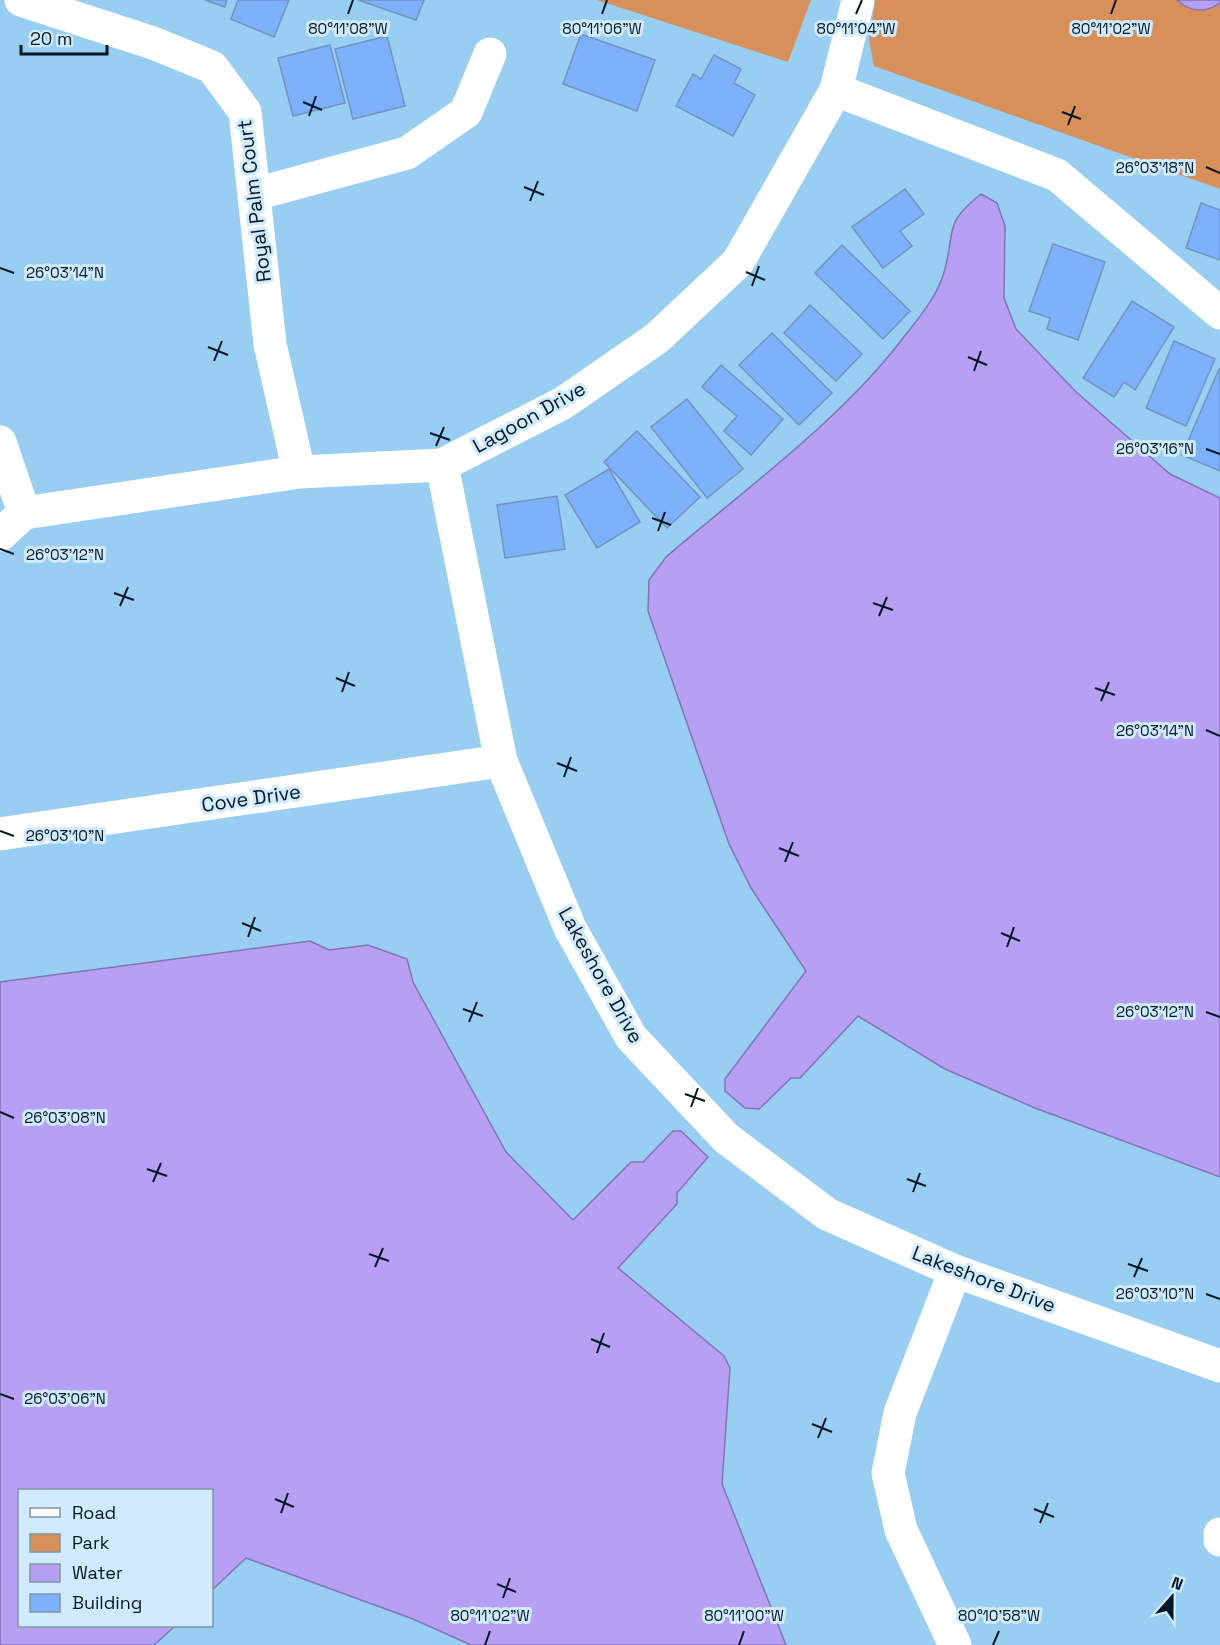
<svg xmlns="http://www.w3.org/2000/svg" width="1220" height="1645" font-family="'Space Grotesk',sans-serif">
  <rect width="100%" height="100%" fill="#97cef1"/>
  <g fill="#d7905a">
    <path d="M597,0H811L788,62Z"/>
    <path d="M875,0H1220V189L874,66L869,40Z"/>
  </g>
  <g fill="#b79ff3" stroke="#8176b5" stroke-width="1.5">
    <path d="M1177,0H1220V3C1205,13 1190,12 1177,0Z"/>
    <path d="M981,194L997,203L1005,226L1004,298L1016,329L1075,391L1170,474L1220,498V1177L1035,1108L945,1069L858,1016L800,1078H791L759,1109L745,1108L725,1091V1079L806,971L751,888L729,844L648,611L649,580L666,557C745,489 841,420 903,338C919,318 939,294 945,269C955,230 944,223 981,194Z"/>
    <path d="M310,941L329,950L368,945L407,959L413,982L506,1152L573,1220L631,1162H643L673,1131H681L708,1157L677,1193V1204L618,1268L724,1356L730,1368L722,1484L786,1645H471L413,1619L246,1558L212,1590V1490H20V1626H175L154,1645H0V982Z"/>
  </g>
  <g fill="#7db1fb" stroke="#7493bf" stroke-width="1.5">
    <path d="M205,0H227L225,7Z"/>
    <path d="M238,0H289L274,37L231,19Z"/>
    <path d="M358,0H424L416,20Z"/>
    <path d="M581,34L655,60L637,111L563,84Z"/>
    <path d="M387,36L405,106L353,119L335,49Z"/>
    <path d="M330,45L345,103L293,116L278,58Z"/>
    <path d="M714,55L741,69L734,83L755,95L733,136L676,106L693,74L701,79Z"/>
    <path d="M905,189L924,214L900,231L912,246L883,268L852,227Z"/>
    <path d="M1201,203L1220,210V260L1186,248Z"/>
    <path d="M1053,244L1105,262L1078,340L1047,329L1050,318L1029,311Z"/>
    <path d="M842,245L910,311L883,339L815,273Z"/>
    <path d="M1132,301L1174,327L1135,390L1124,382L1114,397L1083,378Z"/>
    <path d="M810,305L862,354L836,381L784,333Z"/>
    <path d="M772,333L832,393L799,425L739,365Z"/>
    <path d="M1174,341L1215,359L1186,426L1146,408Z"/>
    <path d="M721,365L783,419L751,455L724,431L737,416L702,387Z"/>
    <path d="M1219,369H1220V471L1182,455Z"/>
    <path d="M687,399L743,469L707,498L651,427Z"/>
    <path d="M637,431L700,497L667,528L604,462Z"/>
    <path d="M609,469L640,522L597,548L565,495Z"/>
    <path d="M557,496L565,549L505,558L497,505Z"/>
  </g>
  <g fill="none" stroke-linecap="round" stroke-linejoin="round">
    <g stroke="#fff" stroke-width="33">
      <path d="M21,0L153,43L212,67L245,112L270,344L299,472"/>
      <path d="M836,90L1057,175L1220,313"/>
      <path d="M255,194L407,153L466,112L490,54"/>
      <path d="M0,442L24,513"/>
      <path d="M442,465L501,761L570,928L631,1037L726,1138L827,1214L955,1271L1220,1366"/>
      <path d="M0,535L24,513L299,472L442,465L563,403L657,338L738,262L836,90L858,0"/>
      <path d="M0,834L501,761"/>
      <path d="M1220,1534V1540"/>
      <path d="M955,1645L901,1530L888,1473L900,1413L955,1271"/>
    </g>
  </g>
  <path fill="none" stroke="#031724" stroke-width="2" d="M348,14L353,0M602,14L607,0M856,14L862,0M1111,14L1116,0M303,102L322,110M1062,112L1081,119M309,116L316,96M1068,125L1075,106M1206,167L1220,173M524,187L544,195M530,201L538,181M0,268L14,273M746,272L765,280M752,286L759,266M208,347L228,355M968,357L987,365M214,361L222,341M974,371L981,351M430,433L450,440M436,446L444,427M1206,449L1220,454M652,518L671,525M658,531L665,512M0,549L14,554M114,593L134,600M873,603L893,610M120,606L128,587M879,616L887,597M336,678L355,686M1095,688L1115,695M342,692L349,672M1101,701L1109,682M1206,730L1220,736M557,763L577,771M564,777L571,757M0,831L14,836M779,848L799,856M785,862L793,842M242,923L261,931M1001,933L1020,941M248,937L255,917M1007,947L1014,927M463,1009L483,1016M1206,1012L1220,1017M469,1022L477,1002M685,1094L705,1101M691,1107L698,1088M0,1112L14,1118M147,1169L167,1176M907,1179L926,1186M153,1182L161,1163M913,1192L920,1173M369,1254L389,1261M1128,1264L1148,1271M375,1267L383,1248M1134,1277L1142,1258M1206,1294L1220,1299M591,1339L610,1347M597,1353L604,1333M0,1394L14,1399M812,1424L832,1432M818,1438L826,1418M275,1499L294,1507M1034,1509L1054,1517M281,1513L288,1493M1040,1523L1048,1503M497,1584L516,1592M503,1598L510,1578M485,1645L490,1631M739,1645L744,1631M993,1645L999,1631"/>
  <g text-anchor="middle" stroke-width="6" stroke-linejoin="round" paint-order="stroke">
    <g font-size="20" fill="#031724" stroke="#d0ebfd">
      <text transform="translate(254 201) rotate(-97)" y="7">Royal Palm Court</text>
      <text transform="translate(529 417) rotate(-29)" y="7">Lagoon Drive</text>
      <text transform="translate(251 798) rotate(-8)" y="7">Cove Drive</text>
      <text transform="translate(601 975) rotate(61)" y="7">Lakeshore Drive</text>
      <text transform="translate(984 1279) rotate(21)" y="7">Lakeshore Drive</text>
    </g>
  </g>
  <g font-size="15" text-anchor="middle" fill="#031724" stroke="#d0ebfd" stroke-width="6" stroke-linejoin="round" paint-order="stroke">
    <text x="348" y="34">80°11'08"W</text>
    <text x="602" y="34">80°11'06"W</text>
    <text x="856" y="34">80°11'04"W</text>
    <text x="1111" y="34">80°11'02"W</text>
    <text x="1155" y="173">26°03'18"N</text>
    <text x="65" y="278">26°03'14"N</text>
    <text x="1155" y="454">26°03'16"N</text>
    <text x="65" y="560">26°03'12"N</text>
    <text x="1155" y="736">26°03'14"N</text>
    <text x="65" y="841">26°03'10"N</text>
    <text x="1155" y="1017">26°03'12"N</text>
    <text x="65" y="1123">26°03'08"N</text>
    <text x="1155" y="1299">26°03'10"N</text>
    <text x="65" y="1404">26°03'06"N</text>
    <text x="490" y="1621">80°11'02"W</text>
    <text x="744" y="1621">80°11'00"W</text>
    <text x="999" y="1621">80°10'58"W</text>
  </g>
  <rect x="18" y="1489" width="195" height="138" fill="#d0ebfd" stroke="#7e96a6" stroke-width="1.5"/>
  <rect x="30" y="1508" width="30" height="9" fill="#ffffff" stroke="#7e96a6" stroke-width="1.5"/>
  <text x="72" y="1519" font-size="18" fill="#031724">Road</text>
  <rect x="30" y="1534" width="30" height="18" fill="#d7905a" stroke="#7e96a6" stroke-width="1.5"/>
  <text x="72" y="1549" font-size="18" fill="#031724">Park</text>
  <rect x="30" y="1564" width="30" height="18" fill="#b79ff3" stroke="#7e96a6" stroke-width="1.5"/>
  <text x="72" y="1579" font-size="18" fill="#031724">Water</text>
  <rect x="30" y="1594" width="30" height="18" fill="#7db1fb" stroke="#7e96a6" stroke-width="1.5"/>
  <text x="72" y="1609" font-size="18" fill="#031724">Building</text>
  <g transform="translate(1172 1597) rotate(21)" stroke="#d0ebfd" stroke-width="4.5" paint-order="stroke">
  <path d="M0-4.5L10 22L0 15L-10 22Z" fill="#031724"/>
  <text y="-9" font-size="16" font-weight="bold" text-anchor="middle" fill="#031724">N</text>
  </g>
  <path d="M21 45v9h86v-9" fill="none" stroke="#031724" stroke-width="3"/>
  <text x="30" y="45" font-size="18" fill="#031724" stroke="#d0ebfd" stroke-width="4.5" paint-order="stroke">20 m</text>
</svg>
